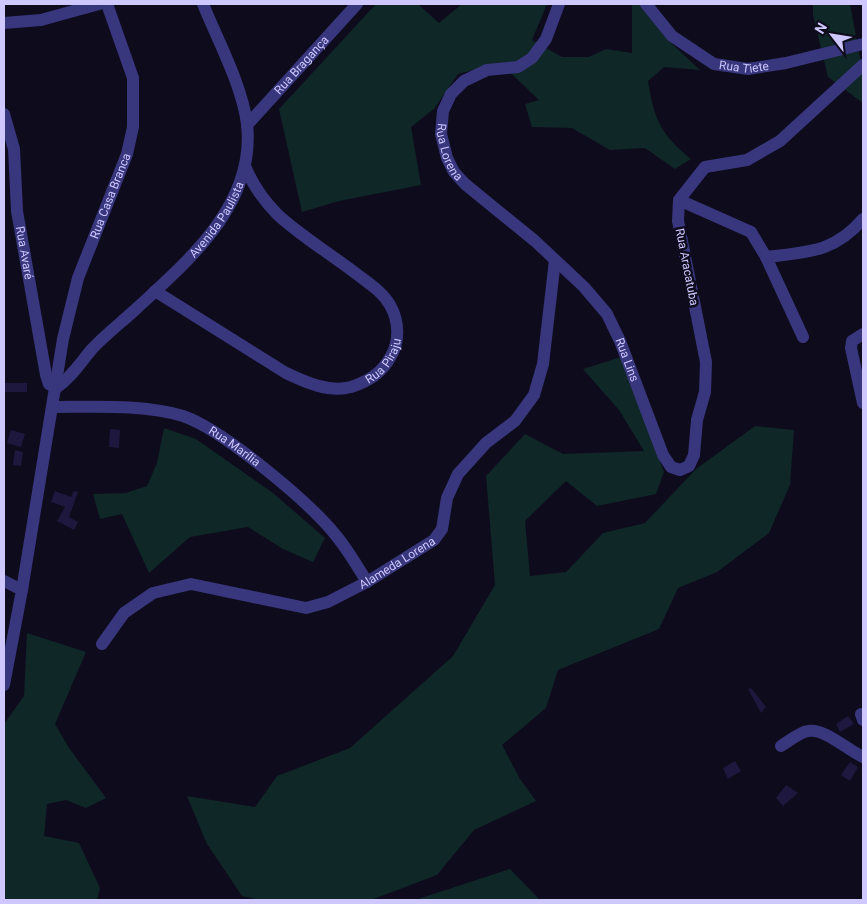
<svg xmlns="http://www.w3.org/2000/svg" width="867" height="904" font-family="Roboto,sans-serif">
  <rect width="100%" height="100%" fill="#0e0b1d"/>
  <g fill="#0f2726">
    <path d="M376,4H418L439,23L462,4H547L532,40L562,57H589L606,49L632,53V4H655L668,40L700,70L664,67L648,81C654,119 661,135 691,159L675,169L645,148L610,150L572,128L532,127L525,104L539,100L500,63L458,74L434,109L411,127L421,185L339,201L302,212L279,109Z"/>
    <path d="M813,4H850L860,58L863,62V103L828,77L813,15Z"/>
    <path d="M621,357L664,472L656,494L597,506L566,481L525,521L530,576L566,572L603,533L645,523L696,469L755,426L794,430L790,485L769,533L717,572L678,588L659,629L558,670L546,708L502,745L520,779L536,801L474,830L437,875L371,900H260L242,896L207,844L187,796L255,807L277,776L350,748L453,656L495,585L486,476L525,434L563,454L644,451L619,410L583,369Z"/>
    <path d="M164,428L196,439L273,493L325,538L313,562L283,549L248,527L190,537L149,573L122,514L100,519L93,494L126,493L147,486L157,463Z"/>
    <path d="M27,633L86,652L55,724L69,748L106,798L86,808L66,800L47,804L44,836L79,843L100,888L97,900H4V724L24,696Z"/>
    <path d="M510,869L540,900H415Z"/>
  </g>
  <g fill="#1f183e">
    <rect x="5" y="383" width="22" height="9"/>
    <path d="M110,429L120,430L119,448L109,447Z"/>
    <path d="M11,430L25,434L21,447L7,443Z"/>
    <path d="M15,450L23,452L21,466L13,465Z"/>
    <path d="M55,491L71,497L74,491L78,492L69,517L78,522L74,530L57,521L65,507L51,502Z"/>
    <path d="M751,688L766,707L761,713L748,689Z"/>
    <path d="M848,716L854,724L840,732L836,724Z"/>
    <path d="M735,761L741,771L728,779L723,768Z"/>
    <path d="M850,762L858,767L850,781L841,775Z"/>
    <path d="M786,785L798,793L783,806L776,798Z"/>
  </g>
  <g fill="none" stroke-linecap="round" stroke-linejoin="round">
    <g stroke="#38367d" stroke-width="12">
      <path id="s1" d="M559,4L546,39L532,58L518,67L487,70L464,81L451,94L443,111L441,134L447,158L454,172L465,184L535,241L584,287L607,314L620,341L663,455L671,467L680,470L689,466L694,455L697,420L705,392L706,362L678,221L679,200L705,167L747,160L780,141L863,65"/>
      <path id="s2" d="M646,4L672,36L714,64L748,69L786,63L863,44"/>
      <path d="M4,23L41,20L99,4"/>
      <path id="s3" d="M4,114L14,149L17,211L46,375L49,384L56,388"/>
      <path id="s4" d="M247,125L357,4"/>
      <path d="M679,200L751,232L766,257L803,337"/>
      <path d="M766,257C807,252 834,253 863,219"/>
      <path id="s5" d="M155,291L286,373C305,382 329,393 351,387C369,381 382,373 391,356C400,341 399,321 390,305C382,291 367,282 354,272C329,253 301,236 278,215C263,200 253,186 245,166"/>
      <path d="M863,334L852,341L851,348L863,403"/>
      <path id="s6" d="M56,388C71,378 80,363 92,349C106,334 122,322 137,308C189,260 256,204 247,124C242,85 218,41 203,4"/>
      <path id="s7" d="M53,407C94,407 144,404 183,416C222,429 312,504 338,538C349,552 358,567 367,582"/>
      <path d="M4,581L22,590"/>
      <path id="s8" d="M102,644L124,613L153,593L191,584L306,608L328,602L367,582L434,540L442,529L447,498L458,474L486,443L515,421L534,395L543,364L555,260"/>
      <path id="s9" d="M4,685L22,590L63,339L78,278L127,154L133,127V78L107,4"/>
      <path d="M861,714L863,720"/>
      <path d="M781,746C789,741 800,732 808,731C825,728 847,750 863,757"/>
    </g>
  </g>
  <g text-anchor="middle" stroke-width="5" stroke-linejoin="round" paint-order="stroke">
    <g font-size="12" fill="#cec8ff" stroke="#0e0b1d">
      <text dy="4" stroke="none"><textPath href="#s2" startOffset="122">Rua Tiete</textPath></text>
      <text dy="4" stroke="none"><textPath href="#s4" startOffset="81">Rua Bragança</textPath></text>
      <text dy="4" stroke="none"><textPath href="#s1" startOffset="214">Rua Lorena</textPath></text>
      <text dy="4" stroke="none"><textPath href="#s9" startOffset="502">Rua Casa Branca</textPath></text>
      <text dy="4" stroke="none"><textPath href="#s6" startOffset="234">Avenida Paulista</textPath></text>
      <text dy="4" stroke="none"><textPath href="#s3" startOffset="141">Rua Avaré</textPath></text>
      <text transform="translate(687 267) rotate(79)" y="4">Rua Aracatuba</text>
      <text dy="4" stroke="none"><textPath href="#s5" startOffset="266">Rua Piraju</textPath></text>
      <text dy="4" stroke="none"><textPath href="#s1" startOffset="494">Rua Lins</textPath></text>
      <text dy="4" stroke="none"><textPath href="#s7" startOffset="191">Rua Marília</textPath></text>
      <text dy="4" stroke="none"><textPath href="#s8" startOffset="332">Alameda Lorena</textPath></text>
    </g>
  </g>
  <rect width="867" height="904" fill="none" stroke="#cec8ff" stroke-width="10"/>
  <g transform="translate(832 35) rotate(301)" stroke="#0e0b1d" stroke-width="4" paint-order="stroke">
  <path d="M0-4L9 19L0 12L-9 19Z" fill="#cec8ff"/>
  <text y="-8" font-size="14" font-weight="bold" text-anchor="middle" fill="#cec8ff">N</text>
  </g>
</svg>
